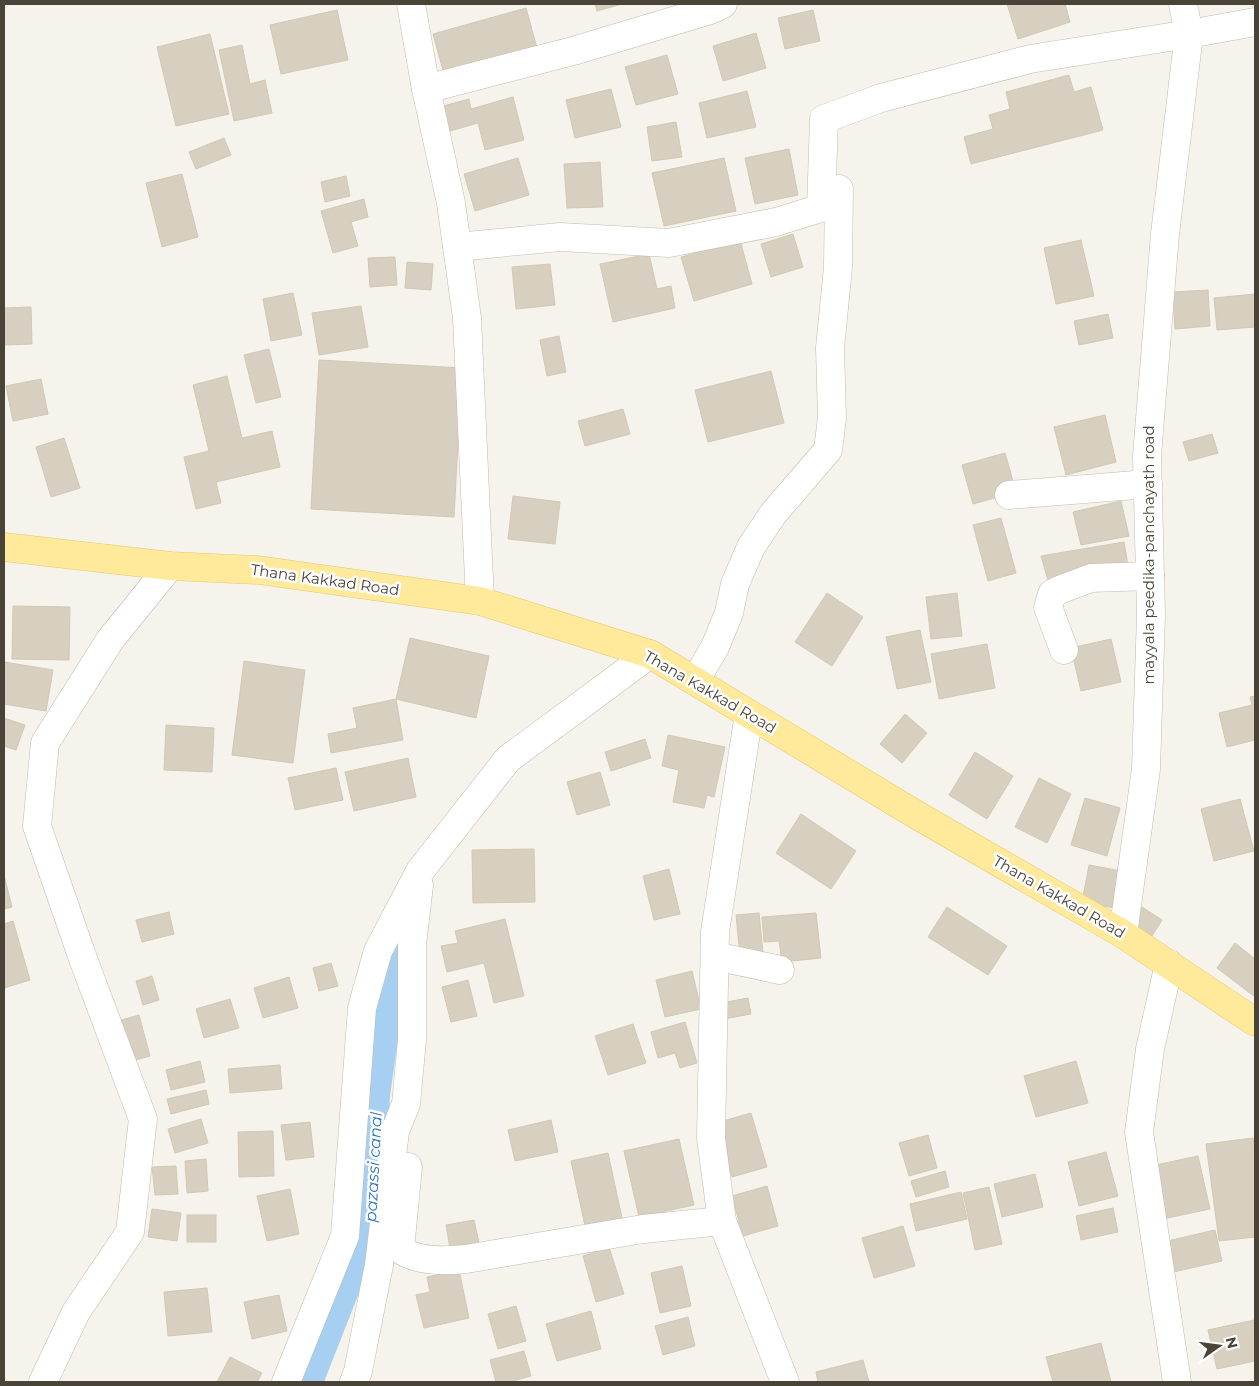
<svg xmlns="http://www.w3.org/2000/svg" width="1259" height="1386" font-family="Montserrat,sans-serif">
  <rect width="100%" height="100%" fill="#f5f3eb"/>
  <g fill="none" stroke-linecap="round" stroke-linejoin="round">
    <path stroke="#a7cff2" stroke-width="26" d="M310,1382L371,1227L377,1095L399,941"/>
  </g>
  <g fill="#d7d0c0" stroke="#d2c8b3">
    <path d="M595,4H622L597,11Z"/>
    <path d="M1007,4H1065L1070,22L1018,39Z"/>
    <path d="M526,8L537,48L444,74L433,34Z"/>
    <path d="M337,10L348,60L281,74L270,25Z"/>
    <path d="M813,10L820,41L785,49L778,18Z"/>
    <path d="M756,33L766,68L723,81L713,46Z"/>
    <path d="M210,34L229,114L176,126L157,47Z"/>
    <path d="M242,45L250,84L265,80L272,113L234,121L219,50Z"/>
    <path d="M667,55L678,94L636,105L625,67Z"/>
    <path d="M1069,75L1074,92L1091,87L1103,130L971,164L964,137L993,129L989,115L1010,109L1006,92Z"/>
    <path d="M611,89L621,127L575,138L566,100Z"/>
    <path d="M747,91L756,127L707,138L699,103Z"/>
    <path d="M513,97L524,140L485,150L478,123L443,133L436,108L469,99L471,109Z"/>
    <path d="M676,122L682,157L652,161L647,127Z"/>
    <path d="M224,138L231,155L196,169L189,152Z"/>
    <path d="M789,149L798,195L755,204L745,158Z"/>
    <path d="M518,158L529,195L475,211L464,174Z"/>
    <path d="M724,158L736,211L664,226L652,173Z"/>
    <path d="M600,162L603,207L567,208L564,164Z"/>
    <path d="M182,174L198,237L162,247L146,183Z"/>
    <path d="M346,176L350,196L325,202L321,182Z"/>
    <path d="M364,199L368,217L351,222L358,246L333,253L321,211Z"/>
    <path d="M793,234L803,267L771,277L761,244Z"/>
    <path d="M740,240L752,284L694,301L681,257Z"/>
    <path d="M1081,240L1094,296L1056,304L1044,248Z"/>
    <path d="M649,254L657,289L671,286L675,308L613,322L600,264Z"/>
    <path d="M395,257L397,285L370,287L368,258Z"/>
    <path d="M407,262L433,264L431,290L405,288Z"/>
    <path d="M550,264L555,305L516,309L512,267Z"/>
    <path d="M1208,290L1210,326L1175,329L1173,292Z"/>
    <path d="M293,293L302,335L271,341L263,299Z"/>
    <path d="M1255,294V327L1217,330L1214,298Z"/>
    <path d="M361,306L368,347L319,355L312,313Z"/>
    <path d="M31,307L32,344L4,345V308Z"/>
    <path d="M1108,314L1113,338L1079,345L1074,321Z"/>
    <path d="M559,336L566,372L547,376L540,340Z"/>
    <path d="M269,349L281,397L256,403L244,355Z"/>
    <path d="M319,360L462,368L454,517L311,509Z"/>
    <path d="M771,371L784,423L708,442L695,390Z"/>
    <path d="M227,376L242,438L272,431L280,467L216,482L221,503L196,509L184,457L209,451L193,385Z"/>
    <path d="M41,379L48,414L13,421L6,386Z"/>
    <path d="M623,409L630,434L585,446L578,421Z"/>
    <path d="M1105,415L1116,462L1066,475L1054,427Z"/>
    <path d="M1212,434L1218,453L1189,461L1183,442Z"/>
    <path d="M64,438L80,488L51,497L36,447Z"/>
    <path d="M1005,453L1016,492L973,504L962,465Z"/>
    <path d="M513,496L560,502L555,544L508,539Z"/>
    <path d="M1121,501L1129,536L1081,545L1073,512Z"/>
    <path d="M1001,518L1016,573L988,581L973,525Z"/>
    <path d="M1124,542L1129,572L1052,594L1041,556Z"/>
    <path d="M827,593L863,617L832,666L795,642Z"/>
    <path d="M957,593L962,636L931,639L926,597Z"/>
    <path d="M13,606L70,607L69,660L12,659Z"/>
    <path d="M920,630L931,682L897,689L886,637Z"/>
    <path d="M410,638L489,656L476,718L396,699Z"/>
    <path d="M1111,639L1121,682L1081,691L1071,648Z"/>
    <path d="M987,644L995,688L939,699L931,654Z"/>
    <path d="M244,661L305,670L293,763L232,755Z"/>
    <path d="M4,662L53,670L46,711L4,704Z"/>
    <path d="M1255,696V740L1227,747L1219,713L1252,705L1250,697Z"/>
    <path d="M396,699L403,740L331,753L328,734L357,728L353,708Z"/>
    <path d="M905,714L927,733L902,763L880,744Z"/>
    <path d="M4,718L25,725L16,750L4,746Z"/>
    <path d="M166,725L214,728L212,772L164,770Z"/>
    <path d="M668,735L725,747L714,797L707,795L704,808L673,802L679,770L662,766Z"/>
    <path d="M645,739L651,758L611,771L605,752Z"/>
    <path d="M975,752L1013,776L987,819L949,795Z"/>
    <path d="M408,758L416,797L354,811L345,772Z"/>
    <path d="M336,768L343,800L295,810L288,778Z"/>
    <path d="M600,772L610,805L577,815L567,782Z"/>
    <path d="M1039,778L1071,794L1047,843L1015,827Z"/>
    <path d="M1085,798L1120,808L1107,856L1071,845Z"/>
    <path d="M1240,799L1254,851L1214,861L1201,809Z"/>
    <path d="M801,814L856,851L831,889L776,853Z"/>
    <path d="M534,849L535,902L473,903L472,850Z"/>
    <path d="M1089,865L1121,871L1114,908L1082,902Z"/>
    <path d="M669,869L680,914L654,920L643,876Z"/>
    <path d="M4,875L12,907L4,909Z"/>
    <path d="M947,907L1007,946L988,975L928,937Z"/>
    <path d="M1142,907L1162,920L1152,936L1132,923Z"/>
    <path d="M169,912L174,934L142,942L136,920Z"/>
    <path d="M759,913L763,953L740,955L736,915Z"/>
    <path d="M816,913L821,958L782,962L779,941L764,942L762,917Z"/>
    <path d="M505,919L524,996L494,1003L484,963L447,972L441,946L458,943L455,931Z"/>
    <path d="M13,921L30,980L4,988V924Z"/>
    <path d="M1235,943L1255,959V997L1217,968Z"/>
    <path d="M331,963L338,986L319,991L313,968Z"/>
    <path d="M692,971L701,1009L665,1017L656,980Z"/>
    <path d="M152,976L159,1000L143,1005L136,981Z"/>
    <path d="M289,977L298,1008L263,1018L254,988Z"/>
    <path d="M468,980L477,1016L451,1022L442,987Z"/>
    <path d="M748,998L751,1014L724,1019L721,1003Z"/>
    <path d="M230,999L239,1028L204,1038L196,1009Z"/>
    <path d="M139,1015L150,1056L125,1063L114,1022Z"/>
    <path d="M685,1022L697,1063L680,1068L675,1053L658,1058L651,1032Z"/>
    <path d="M633,1024L646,1063L608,1075L595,1036Z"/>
    <path d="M200,1061L205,1082L171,1090L166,1070Z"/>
    <path d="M1076,1061L1088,1103L1036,1117L1024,1076Z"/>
    <path d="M280,1065L282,1089L230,1093L228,1069Z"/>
    <path d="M206,1090L209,1104L171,1114L167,1099Z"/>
    <path d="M751,1113L767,1167L732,1177L716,1123Z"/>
    <path d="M201,1119L208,1143L175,1153L168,1129Z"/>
    <path d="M551,1120L558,1152L515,1161L508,1130Z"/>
    <path d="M310,1122L314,1157L286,1160L281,1125Z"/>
    <path d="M273,1131L274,1176L239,1177L238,1132Z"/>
    <path d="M928,1135L937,1168L909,1176L899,1143Z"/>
    <path d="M1253,1138L1255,1153V1237L1219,1241L1206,1144Z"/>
    <path d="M679,1139L694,1205L639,1217L624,1151Z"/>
    <path d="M1106,1152L1118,1196L1079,1206L1068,1162Z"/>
    <path d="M608,1153L622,1218L585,1226L571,1161Z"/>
    <path d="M1198,1156L1210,1209L1163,1219L1151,1166Z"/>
    <path d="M206,1159L208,1191L187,1193L185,1161Z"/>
    <path d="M176,1166L178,1194L155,1195L152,1167Z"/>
    <path d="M945,1171L949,1187L916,1197L911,1181Z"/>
    <path d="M1035,1174L1043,1207L1002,1217L994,1184Z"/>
    <path d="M767,1186L778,1226L743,1236L732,1196Z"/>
    <path d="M989,1187L1002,1244L975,1250L963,1193Z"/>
    <path d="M290,1189L299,1234L267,1241L257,1196Z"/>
    <path d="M961,1192L967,1219L916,1231L910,1204Z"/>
    <path d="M1113,1208L1118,1232L1081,1240L1076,1216Z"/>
    <path d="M152,1209L181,1213L177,1241L148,1237Z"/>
    <rect x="187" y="1215" width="29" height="27"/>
    <path d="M474,1220L479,1243L450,1248L446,1225Z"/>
    <path d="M903,1226L915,1266L874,1278L862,1238Z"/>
    <path d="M1215,1230L1222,1261L1169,1273L1163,1242Z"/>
    <path d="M609,1247L624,1294L596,1302L583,1256Z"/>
    <path d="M682,1266L691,1306L660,1313L651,1273Z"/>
    <path d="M459,1270L469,1318L424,1328L416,1295L430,1292L427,1277Z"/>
    <path d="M207,1288L212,1332L168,1336L164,1292Z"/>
    <path d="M279,1295L287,1331L252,1339L244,1302Z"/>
    <path d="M516,1306L526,1341L498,1349L488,1314Z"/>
    <path d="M591,1311L601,1349L557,1361L546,1324Z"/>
    <path d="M688,1317L695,1346L663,1355L655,1326Z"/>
    <path d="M1254,1320L1255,1361L1217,1369L1208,1330Z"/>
    <path d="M1101,1343L1111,1382H1053L1046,1357Z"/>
    <path d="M524,1351L531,1376L509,1382H496L490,1360Z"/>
    <path d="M230,1357L262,1373L257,1382H217Z"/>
    <path d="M863,1360L869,1382H818L816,1372Z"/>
  </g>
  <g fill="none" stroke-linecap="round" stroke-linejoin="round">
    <defs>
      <g id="minor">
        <path d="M411,4L426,89L451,203L467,318L480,601"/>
        <path d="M426,89L573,51L710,10L723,4"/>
        <path d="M457,247L560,237L669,243L776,222L821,208L824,119L881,98L1030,59L1189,34L1183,4"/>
        <path d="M1009,495L1148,484"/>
        <path d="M1064,650L1048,607L1052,594L1059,590L1091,578L1150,576"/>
        <path d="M695,681L715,647L729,613L735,584L751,547L773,514L828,450L832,418L830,348L838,267L839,189L833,196"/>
        <path d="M749,714L715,932L711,1138L722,1221L785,1382"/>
        <path d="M1123,934L1146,769L1151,615L1147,456L1165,234L1189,34L1255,22"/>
        <path d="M715,956L780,970"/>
        <path d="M1169,964L1150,1049L1139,1132L1177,1382"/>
        <path d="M408,1167L400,1249C416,1262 446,1261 466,1259L643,1229L722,1221"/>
        <path d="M43,1382L76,1312L130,1232L143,1119L82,956L37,826L45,743L110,640L170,566"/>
        <path d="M286,1382L345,1236L362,1008L378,951L420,871L508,759L650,654"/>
        <path d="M354,1382L358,1371L379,1265L395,1131L406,1104L412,1040V945L419,885"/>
      </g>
      <path id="major" d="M4,547L170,566L258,570L480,601L650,654L915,814L1123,934L1255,1022"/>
    </defs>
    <use href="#minor" stroke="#c1bbad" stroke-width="29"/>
    <use href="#major" stroke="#e6c868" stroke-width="29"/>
    <use href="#minor" stroke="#fff" stroke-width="28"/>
    <use href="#major" stroke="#ffe99a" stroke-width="28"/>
  </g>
  <g text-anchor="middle" stroke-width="5" stroke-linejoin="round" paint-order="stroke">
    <g font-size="15" fill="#4a4438" stroke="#fff">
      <text transform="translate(1149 555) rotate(-90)" y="5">mayyala peedika-panchayath road</text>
      <text transform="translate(325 580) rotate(8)" y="5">Thana Kakkad Road</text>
      <text transform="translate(710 692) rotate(30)" y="5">Thana Kakkad Road</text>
      <text transform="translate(1059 897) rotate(30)" y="5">Thana Kakkad Road</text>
    </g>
    <g font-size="16" font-style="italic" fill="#2e75b9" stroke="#fff">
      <text transform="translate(373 1167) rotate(-87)" y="6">pazassi canal</text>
    </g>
  </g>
  <rect width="1259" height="1386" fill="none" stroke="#4a4438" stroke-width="10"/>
  <g transform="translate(1219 1346) rotate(76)" stroke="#ffffff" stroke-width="4" paint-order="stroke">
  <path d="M0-4L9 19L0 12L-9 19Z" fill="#4a4438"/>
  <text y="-8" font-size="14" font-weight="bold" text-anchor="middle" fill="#4a4438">N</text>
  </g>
</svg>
